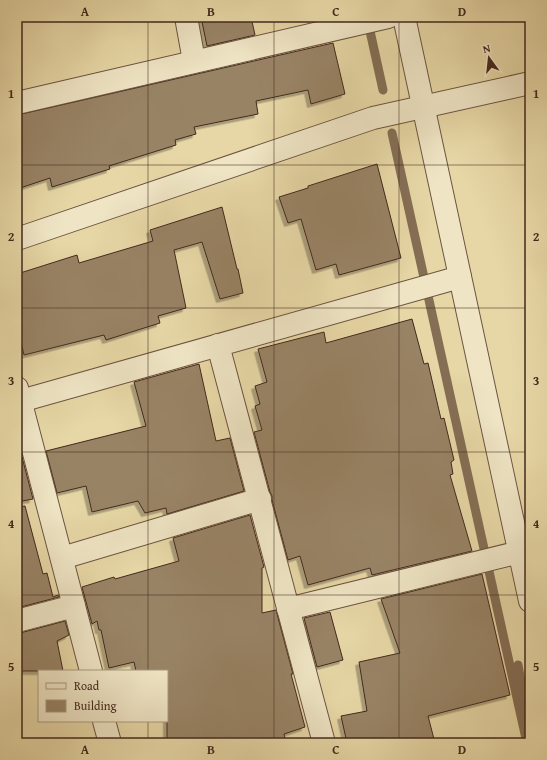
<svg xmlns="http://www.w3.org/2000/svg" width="547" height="760" font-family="'Gentium Book Plus',serif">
  <defs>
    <filter id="shadow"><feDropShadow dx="-3.5" dy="3.5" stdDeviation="0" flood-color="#0004"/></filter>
  </defs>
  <rect width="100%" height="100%" fill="#e7d7a6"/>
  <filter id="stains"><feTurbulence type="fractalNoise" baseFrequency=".005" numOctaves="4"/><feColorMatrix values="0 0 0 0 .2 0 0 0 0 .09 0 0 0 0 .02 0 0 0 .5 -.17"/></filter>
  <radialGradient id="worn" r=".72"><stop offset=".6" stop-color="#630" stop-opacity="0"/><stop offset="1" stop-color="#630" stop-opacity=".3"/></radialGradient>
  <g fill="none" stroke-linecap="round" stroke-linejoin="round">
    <g stroke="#846e54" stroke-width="9">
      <path d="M368,22L383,90"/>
      <path d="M392,133L527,743"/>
      <path d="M518,665L527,715"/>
    </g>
  </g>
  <g fill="#988365" stroke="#43291e" filter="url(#shadow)">
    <path d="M201,17H251L255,35L207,46Z"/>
    <path d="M333,43L345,94L311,104L308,90L256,101L258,114L194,127L196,134L175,140L176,145L109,166L110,169L52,187L50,178L17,189V115Z"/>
    <path d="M377,164L401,258L339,275L336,264L316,270L301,219L288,223L279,197L308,188V186Z"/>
    <path d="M222,207L237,269H238L243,293L220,299L202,242L174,250L186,308L158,316L160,323L106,340L104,335L24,355L17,325V274L77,255L79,263L153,241L150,230Z"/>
    <path d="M412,319L424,364L428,363L441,419L444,418L454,460L451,462L453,474L450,475L472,551L372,575L370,568L308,585L300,556L288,560L272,500V496L270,492L254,432L262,430L255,406L260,404L255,386L267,382L258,349L324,332L326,343Z"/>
    <path d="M199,364L216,441L230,438L244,491L167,514L166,508L145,513L138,501L92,512L86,486L57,493L46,451L146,426L134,382Z"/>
    <path d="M22,457L33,499L17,502V458Z"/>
    <path d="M25,506L43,574L47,573L53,597L58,595L59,597L17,608V507Z"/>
    <path d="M250,515L264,567L262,568V613L276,610L293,674H291L305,727L284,734L286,743H167V671H136L134,662L109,668L101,630H99L97,621L92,624L82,587L114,577L115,579L179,561L173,538Z"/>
    <path d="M482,574L510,695L428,716L435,743H347L341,716L367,711L359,662L400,653L381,599Z"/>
    <path d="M330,612L343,660L317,667L304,618Z"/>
    <path d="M65,621L69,635L57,641L63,671H17V633H20Z"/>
  </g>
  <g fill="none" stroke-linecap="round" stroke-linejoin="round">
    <defs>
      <g id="minor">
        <path d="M186,17L194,61"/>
        <path d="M404,17L530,601"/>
        <path d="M17,103L388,17"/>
        <path d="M17,239L373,118L530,83"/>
        <path d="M218,345L324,743"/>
        <path d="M17,388L91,671"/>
        <path d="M17,402L460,277"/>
        <path d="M62,558L260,499"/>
        <path d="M288,609L520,552"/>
        <path d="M17,621L74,606"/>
        <path d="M104,721L110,743"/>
      </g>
    </defs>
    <use href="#minor" stroke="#6c5440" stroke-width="24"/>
    <use href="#minor" stroke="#efe5c5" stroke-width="22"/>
  </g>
  <path fill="none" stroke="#43291e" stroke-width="1" stroke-opacity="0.55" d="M148,17V671M274,17V743M399,17V743M17,165H530M17,308H530M17,452H530M17,595H530M148,721V743"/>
  <rect width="547" height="760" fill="none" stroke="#e7d7a6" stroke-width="44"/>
  <rect x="38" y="670" width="130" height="52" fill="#efe5c5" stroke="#aa9a82"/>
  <rect x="46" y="683" width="20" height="6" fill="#efe5c5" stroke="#aa9a82"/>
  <text x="74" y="690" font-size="12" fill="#43291e">Road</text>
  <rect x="46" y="700" width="20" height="12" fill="#988365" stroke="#aa9a82"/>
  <text x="74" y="710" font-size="12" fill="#43291e">Building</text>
  <g transform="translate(489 58) rotate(345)" stroke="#efe5c5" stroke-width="3" paint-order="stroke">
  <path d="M0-3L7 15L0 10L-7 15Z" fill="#43291e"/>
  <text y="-6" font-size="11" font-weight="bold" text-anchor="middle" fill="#43291e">N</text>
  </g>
  <rect x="22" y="22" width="503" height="716" fill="none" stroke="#43291e" stroke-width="1.5"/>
  <g font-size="13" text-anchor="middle" font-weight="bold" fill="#43291e">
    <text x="85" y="16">A</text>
    <text x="211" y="16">B</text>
    <text x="336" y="16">C</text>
    <text x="462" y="16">D</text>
    <text x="11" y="98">1</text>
    <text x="536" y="98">1</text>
    <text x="11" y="241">2</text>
    <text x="536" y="241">2</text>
    <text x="11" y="385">3</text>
    <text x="536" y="385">3</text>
    <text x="11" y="528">4</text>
    <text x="536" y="528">4</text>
    <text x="11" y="671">5</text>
    <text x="536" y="671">5</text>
    <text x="85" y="754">A</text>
    <text x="211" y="754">B</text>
    <text x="336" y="754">C</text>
    <text x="462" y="754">D</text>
  </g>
  <rect width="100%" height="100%" filter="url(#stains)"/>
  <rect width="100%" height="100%" fill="url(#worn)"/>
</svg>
